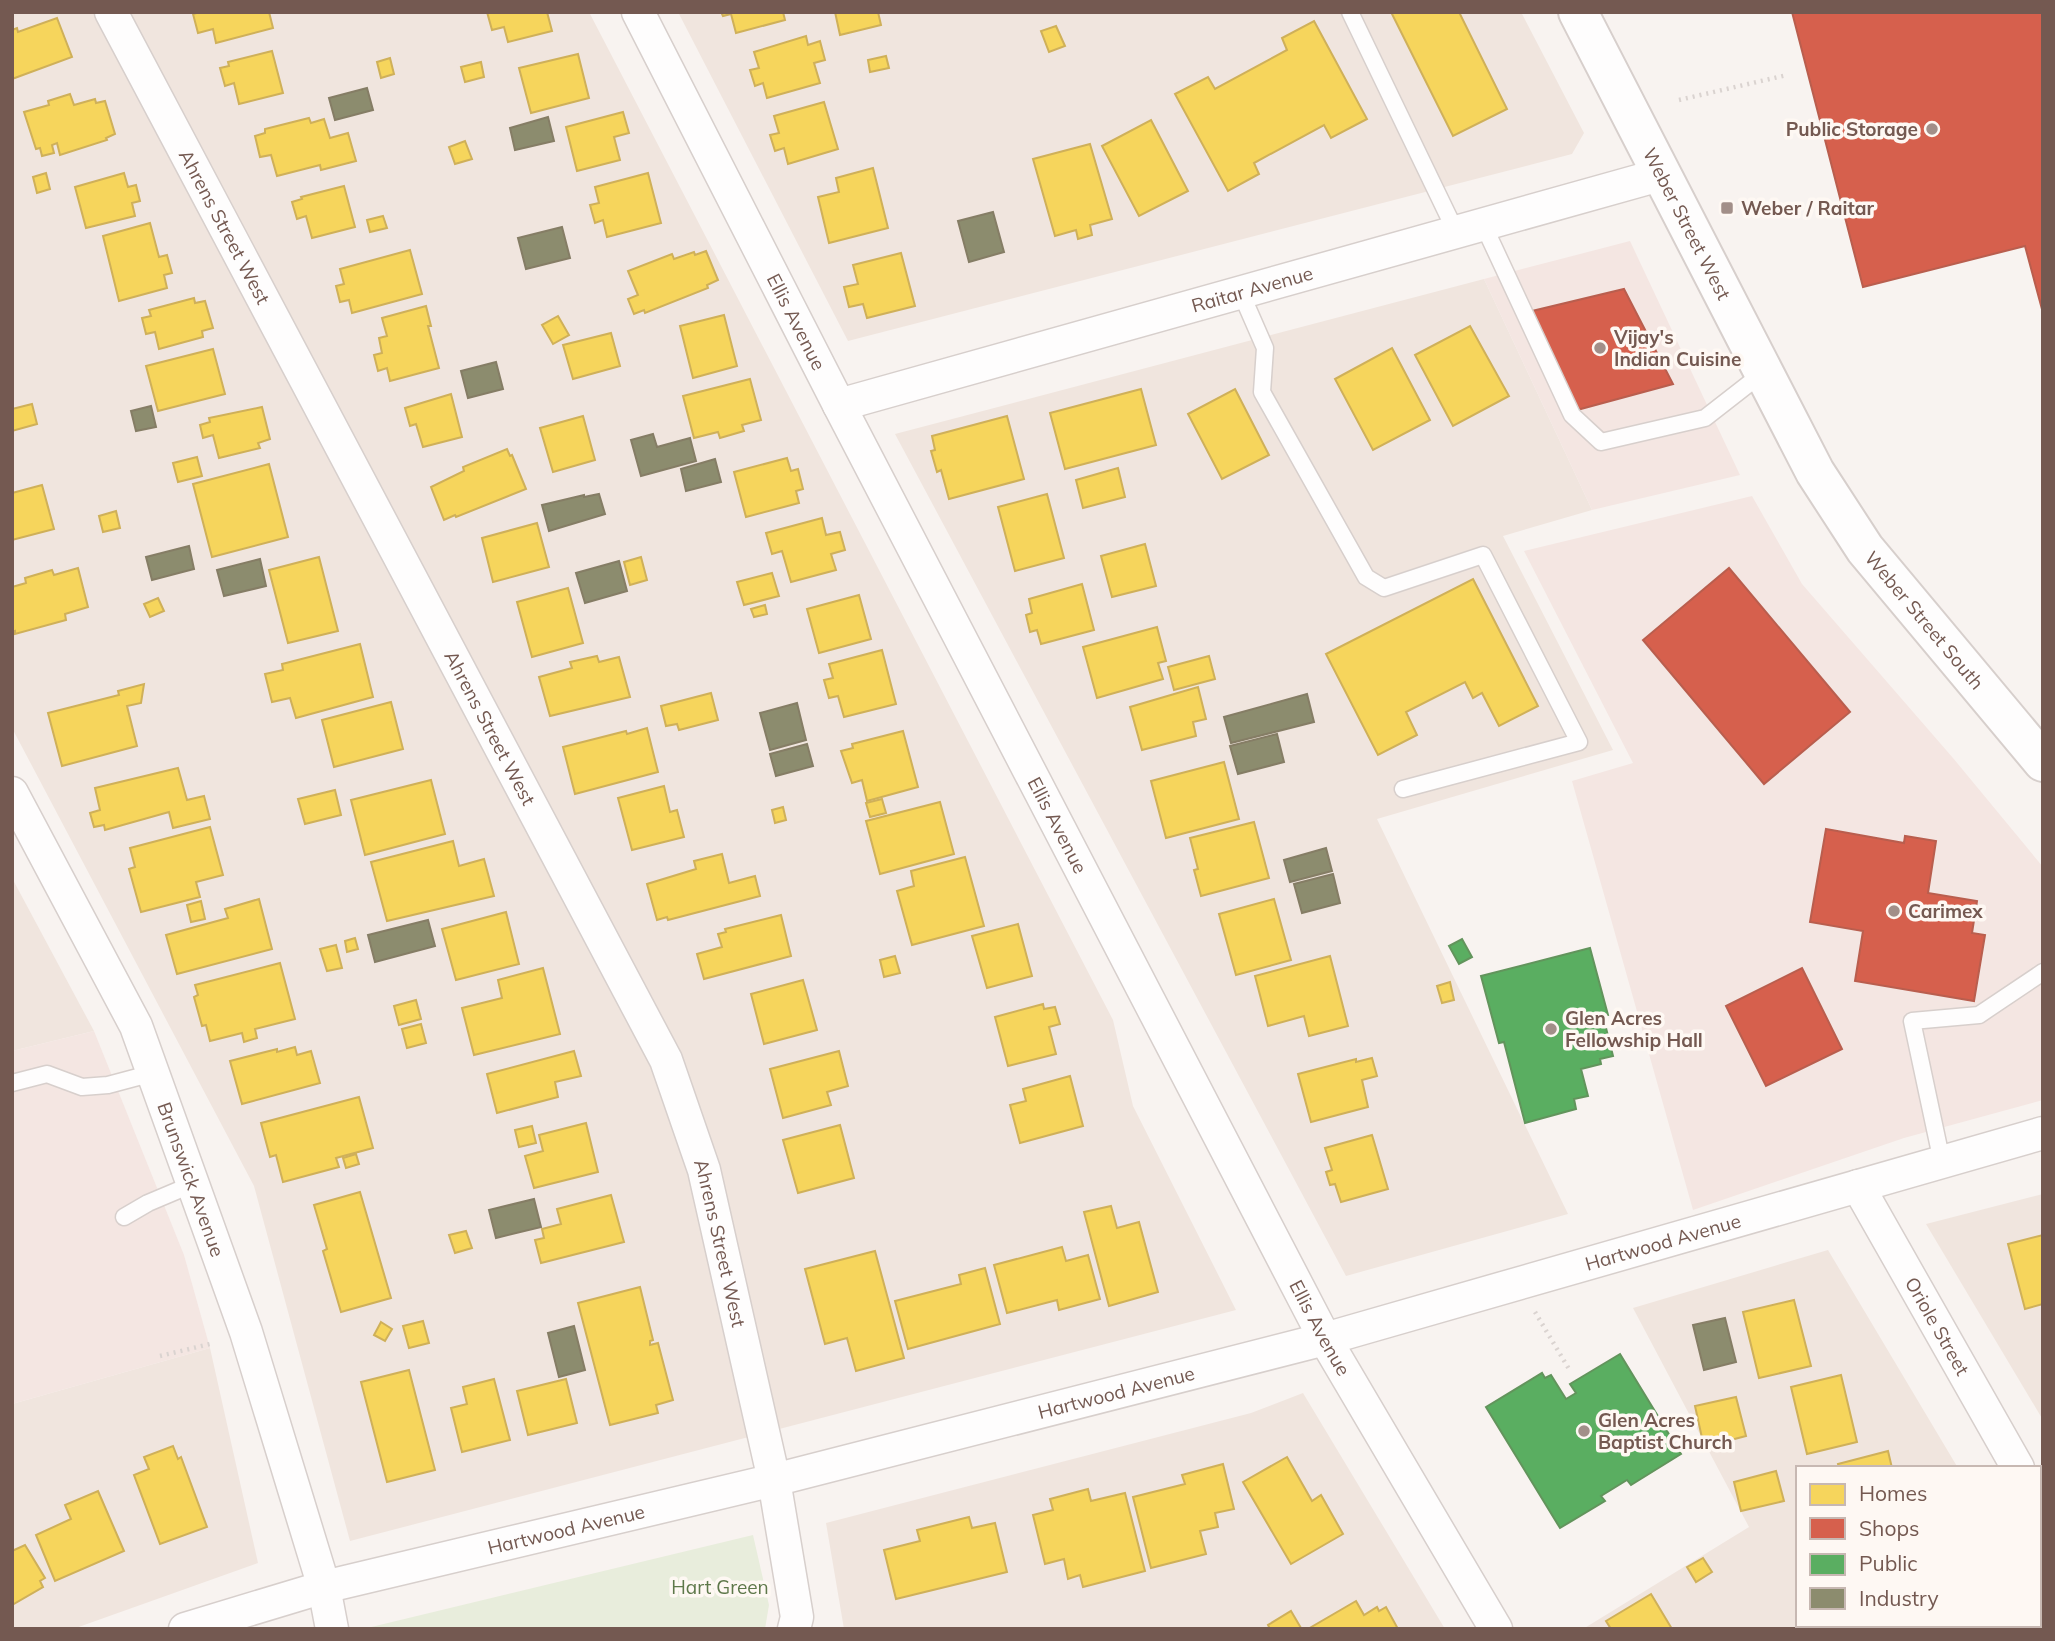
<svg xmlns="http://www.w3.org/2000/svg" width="2055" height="1641" font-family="Mulish,sans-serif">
  <rect width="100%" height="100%" fill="#f8f3f0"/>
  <g fill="#f0e5de">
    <path d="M12,12H589L1113,1020L1133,1106L1236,1310L350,1541L254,1186L12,728Z"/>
    <path d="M678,12H1521L1584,133L1572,154L848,341Z"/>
    <path d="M1484,279L1592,510L1503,536L1613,750L1377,819L1568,1214L1346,1276L895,434Z"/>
    <path d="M12,878L94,1031L12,1051Z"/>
    <path d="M2043,1194V1420L1926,1224Z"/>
    <path d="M1828,1250L1958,1468H1798V1625H2039V1605L2043,1611V1629H1583L1749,1527L1633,1308Z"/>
    <path d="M210,1348L258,1563L73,1629H12V1404Z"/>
    <path d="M1303,1393L1445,1629H844L826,1523L1251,1413Z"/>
  </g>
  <g fill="#f4e6e2">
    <path d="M1630,241L1740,475L1592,510L1484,279Z"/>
    <path d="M1752,496L1802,584L1953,758L2043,867V1100L1904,1138L1693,1210L1572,781L1633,763L1524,551Z"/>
    <path d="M94,1031L184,1255L210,1348L12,1404V1051Z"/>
  </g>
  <path fill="#e8eddc" d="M753,1535L769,1605L765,1629H363Z"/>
  <g fill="#f6d55c" stroke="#cfb059" stroke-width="2">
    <path d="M200,12H269L273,28L216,43L213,29L198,33L193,14Z"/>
    <path d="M487,12H547L552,31L508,42L504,27L492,30Z"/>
    <path d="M721,12H783L785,20L736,33L731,14L723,16Z"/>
    <path d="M835,12H878L881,25L840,35Z"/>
    <path d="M1391,12H1459L1507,109L1453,136Z"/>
    <path d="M57,18L72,57L12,79V30L17,28L18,32Z"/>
    <path d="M1314,21L1367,119L1331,138L1324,125L1254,163L1259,174L1228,191L1175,94L1208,77L1215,89L1287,50L1282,38Z"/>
    <path d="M1056,26L1065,46L1049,52L1041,31Z"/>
    <path d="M806,36L808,45L820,41L825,60L814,63L820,83L767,98L763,83L755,86L750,70L759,68L754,52Z"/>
    <path d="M272,51L283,93L239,104L234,83L225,86L220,68L229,66L228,62Z"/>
    <path d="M578,54L589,98L531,113L519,68Z"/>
    <path d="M886,56L889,68L870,72L868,60Z"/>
    <path d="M390,58L394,74L381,78L377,62Z"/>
    <path d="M481,62L484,77L465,82L461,67Z"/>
    <path d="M70,94L74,105L95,99L96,103L105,101L115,134L106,138L107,140L60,155L57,143L52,145L54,153L42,156L40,148L36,149L24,112L49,105L48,101Z"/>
    <path d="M824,102L838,149L788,164L784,148L775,151L770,135L779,133L774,116Z"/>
    <path d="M623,112L629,133L614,137L620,160L577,171L566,127Z"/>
    <path d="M309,118L311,123L324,119L330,138L348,133L356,161L321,170L320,165L277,176L271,155L260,157L255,136L265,133V129Z"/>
    <path d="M1151,120L1188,191L1139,216L1102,146Z"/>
    <path d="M465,141L472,159L455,164L449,147Z"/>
    <path d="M1090,144L1112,219L1090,225L1092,235L1078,239L1076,230L1055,236L1033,159Z"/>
    <path d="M873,168L888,228L829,243L818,197L839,192L836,178Z"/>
    <path d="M46,173L50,189L37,193L33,177Z"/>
    <path d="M124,173L128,187L136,185L140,201L132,203L135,216L86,228L75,187Z"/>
    <path d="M648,173L661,223L607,237L603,220L595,223L590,205L599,203L595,187Z"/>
    <path d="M344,186L355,227L312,238L306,216L297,219L292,202L302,199L301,197Z"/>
    <path d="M383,216L387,228L370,232L367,220Z"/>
    <path d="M150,223L159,257L167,255L172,273L164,275L167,288L119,301L103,236Z"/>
    <path d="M410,250L422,294L352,313L349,300L340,302L336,286L344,284L340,269Z"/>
    <path d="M706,251L718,280L707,285L708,288L645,313L644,310L634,314L628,299L638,295L628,271L672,254L674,259L694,252L695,255Z"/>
    <path d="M901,253L915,306L867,318L863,304L849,307L844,287L858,284L853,265Z"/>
    <path d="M194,298L195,303L205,301L213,328L202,331L203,337L159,349L155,332L146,334L142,318L151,316L149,310Z"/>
    <path d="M426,306L431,326H428L439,368L390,381L387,368L378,371L374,355L382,353L379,338L387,336L382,318Z"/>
    <path d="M724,315L737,366L693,378L680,326Z"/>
    <path d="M558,316L569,335L553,344L542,325Z"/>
    <path d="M1470,326L1509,396L1453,426L1415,355Z"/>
    <path d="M611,333L620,366L573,379L563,345Z"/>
    <path d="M1392,348L1430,420L1373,450L1335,379Z"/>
    <path d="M213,349L225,394L158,411L146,366Z"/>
    <path d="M750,379L761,420L742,425L744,431L720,438L718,432L694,438L683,396Z"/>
    <path d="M1141,389L1156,445L1065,469L1050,413Z"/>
    <path d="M1235,389L1269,455L1222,479L1188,414Z"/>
    <path d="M451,394L462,437L423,447L416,424L410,426L405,408Z"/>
    <path d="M32,404L37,424L12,431V409Z"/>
    <path d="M262,407L270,439L258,443L260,448L219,458L213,435L203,438L200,425L210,422L209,418Z"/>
    <path d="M583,416L595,460L553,472L540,428Z"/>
    <path d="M1007,416L1024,479L949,499L941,470L937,472L931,451L935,450L932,436Z"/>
    <path d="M507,449L510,456L512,455L526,489L456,517L455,515L444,520L431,487L464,471L463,467Z"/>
    <path d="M197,457L202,476L178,482L173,463Z"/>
    <path d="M787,458L791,471L798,469L803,489L796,491L799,503L746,517L734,472Z"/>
    <path d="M269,464L288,537L212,557L193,484Z"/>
    <path d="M1118,468L1125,497L1083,508L1076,480Z"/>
    <path d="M42,485L54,529L12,540V493Z"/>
    <path d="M1047,494L1064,558L1015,571L998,507Z"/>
    <path d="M116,511L120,528L103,532L99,516Z"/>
    <path d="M822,518L826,535L840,532L845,550L831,554L836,570L791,582L782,551L772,554L766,533Z"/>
    <path d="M537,523L549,567L493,582L482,538Z"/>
    <path d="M1145,544L1156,586L1112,597L1101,556Z"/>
    <path d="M319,557L338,631L288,643L269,570Z"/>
    <path d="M641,557L647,580L630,585L624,562Z"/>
    <path d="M78,568L88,607L65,614L66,620L15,634V631L12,632V587L26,583L25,578L52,570L54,575Z"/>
    <path d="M772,573L779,596L744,605L737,582Z"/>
    <path d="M1473,579L1538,706L1499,726L1482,693L1473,698L1465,682L1406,712L1417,735L1378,755L1326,654Z"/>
    <path d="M1082,584L1094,630L1041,644L1037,630L1030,632L1026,615L1032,613L1029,599Z"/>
    <path d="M568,588L583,643L532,657L517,602Z"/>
    <path d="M859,595L871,639L819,653L807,609Z"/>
    <path d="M158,598L164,611L150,617L144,604Z"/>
    <path d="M765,605L767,614L754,617L751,609Z"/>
    <path d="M1157,627L1166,661L1158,663L1163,679L1097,698L1083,647Z"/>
    <path d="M360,644L373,697L296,718L290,698L272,702L265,674L283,670L282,664Z"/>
    <path d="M882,650L896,704L844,717L838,696L829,698L824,680L833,678L829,664Z"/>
    <path d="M597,656L599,662L619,657L630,697L550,716L539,677L572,668L570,662Z"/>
    <path d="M1209,656L1215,679L1174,690L1168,667Z"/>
    <path d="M144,684L141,703L127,706L137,746L62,766L48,713L119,695L118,691Z"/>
    <path d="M1198,687L1206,719L1193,722L1196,736L1142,750L1130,707Z"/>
    <path d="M711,693L718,720L679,730L677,724L666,726L661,706Z"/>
    <path d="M391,702L403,749L334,767L322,720Z"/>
    <path d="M647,728L658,772L575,794L563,747L626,731L627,734Z"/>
    <path d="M903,731L918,787L867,801L862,780L852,783L841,751L853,748L852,744Z"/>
    <path d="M1224,762L1239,819L1166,838L1151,781Z"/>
    <path d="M178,768L187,800L204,796L210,819L173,828L169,812L105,830L104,825L94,827L90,813L100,810L95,788Z"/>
    <path d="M431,780L445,834L365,855L351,800Z"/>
    <path d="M664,786L670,812L677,810L684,837L632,850L618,798Z"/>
    <path d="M335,790L341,815L305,824L298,799Z"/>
    <path d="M882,799L886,813L870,817L866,803Z"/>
    <path d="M940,802L954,854L880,874L866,821Z"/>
    <path d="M783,807L786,820L775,823L772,810Z"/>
    <path d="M1254,822L1269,878L1201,896L1194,870L1198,869L1190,838Z"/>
    <path d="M210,827L223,875L196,882L200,897L141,912L129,869L135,867L130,848Z"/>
    <path d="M453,841L459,866L484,859L494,896L387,921L371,862Z"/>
    <path d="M722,854L729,883L755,876L760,896L668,920L667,917L657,920L647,884L696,869L694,861Z"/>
    <path d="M965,857L984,926L912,945L897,891L914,886L911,871Z"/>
    <path d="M259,899L272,949L177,974L166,935L228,918L225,909Z"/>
    <path d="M1274,899L1291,960L1236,975L1219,914Z"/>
    <path d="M201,901L205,919L191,922L187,905Z"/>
    <path d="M506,912L519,964L456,980L442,929Z"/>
    <path d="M781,915L791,956L704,979L697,954L722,947L718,934L726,932L725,929Z"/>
    <path d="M1018,924L1032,976L987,988L972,936Z"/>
    <path d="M355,938L358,949L347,952L345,941Z"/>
    <path d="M336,945L342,968L327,971L320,949Z"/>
    <path d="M895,956L900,973L884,977L880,960Z"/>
    <path d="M1330,956L1348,1026L1309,1036L1304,1016L1268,1026L1255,976Z"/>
    <path d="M280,963L295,1019L255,1029L257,1038L244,1042L242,1033L210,1041L206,1025L202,1026L194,997L198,995L195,985Z"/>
    <path d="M543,968L560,1034L474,1055L462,1008L502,998L498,980Z"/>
    <path d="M803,980L817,1030L764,1044L751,994Z"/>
    <path d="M1450,982L1454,1000L1442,1003L1437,986Z"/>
    <path d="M416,1000L421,1019L399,1025L394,1006Z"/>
    <path d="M1043,1004L1044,1009L1055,1007L1060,1024L1049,1027L1056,1054L1008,1066L995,1017Z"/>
    <path d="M421,1024L426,1043L407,1048L402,1029Z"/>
    <path d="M295,1047L297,1055L311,1051L320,1083L242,1104L230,1061L277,1049V1052Z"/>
    <path d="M574,1051L581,1076L555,1082L558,1097L497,1113L487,1074Z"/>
    <path d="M839,1051L848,1086L827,1092L831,1105L783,1118L770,1069Z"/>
    <path d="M1372,1058L1377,1076L1362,1080L1368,1107L1311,1122L1298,1074L1356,1059V1062Z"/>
    <path d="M1070,1076L1083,1126L1020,1143L1010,1105L1026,1101L1023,1089Z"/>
    <path d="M359,1097L373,1148L336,1158L339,1167L283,1182L276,1155L270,1157L261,1123Z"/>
    <path d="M586,1123L598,1172L534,1188L525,1156L543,1151L539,1135Z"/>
    <path d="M840,1125L854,1178L798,1193L783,1140Z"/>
    <path d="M532,1126L536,1143L519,1147L515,1130Z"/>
    <path d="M1372,1135L1388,1189L1341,1202L1335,1184L1330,1185L1326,1172L1332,1170L1325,1148Z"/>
    <path d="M356,1154L359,1164L346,1168L343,1158Z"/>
    <path d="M360,1192L391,1298L341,1312L323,1251L327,1249L314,1205Z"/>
    <path d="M611,1195L624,1242L541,1263L535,1240L544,1238L542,1229L561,1224L557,1209Z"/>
    <path d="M1111,1206L1117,1228L1139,1222L1158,1292L1109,1306L1084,1212Z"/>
    <path d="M466,1231L472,1248L455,1253L449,1235Z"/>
    <path d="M2043,1235V1304L2025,1309L2008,1244Z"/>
    <path d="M1062,1247L1066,1261L1088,1255L1100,1299L1059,1310L1057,1300L1007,1313L994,1265Z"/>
    <path d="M875,1251L904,1358L856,1371L847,1338L825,1344L805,1269Z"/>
    <path d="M985,1268L1000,1324L908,1349L895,1301L961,1284L959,1275Z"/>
    <path d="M640,1287L653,1340L650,1341V1345L658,1343L673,1400L656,1405L658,1413L610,1425L578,1303Z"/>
    <path d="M1794,1300L1811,1366L1759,1378L1743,1312Z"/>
    <path d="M423,1321L429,1343L409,1348L403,1326Z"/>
    <path d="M381,1322L392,1329L385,1341L374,1335Z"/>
    <path d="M409,1370L435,1470L387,1482L361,1382Z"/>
    <path d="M1841,1375L1857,1442L1807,1454L1791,1387Z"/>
    <path d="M494,1379L510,1440L462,1452L451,1408L467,1404L463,1387Z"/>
    <path d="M566,1379L577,1423L528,1435L517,1391Z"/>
    <path d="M1736,1397L1746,1436L1704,1447L1695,1406Z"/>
    <path d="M173,1446L178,1459L181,1457L207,1527L160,1544L134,1475L149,1469L144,1457Z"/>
    <path d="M1888,1451L1892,1468H1839L1838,1464Z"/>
    <path d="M1287,1457L1312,1501L1321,1495L1343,1534L1291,1564L1243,1482Z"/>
    <path d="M1223,1464L1234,1509L1215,1513L1218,1527L1200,1531L1206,1554L1151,1568L1133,1497L1185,1484L1182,1475Z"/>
    <path d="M1776,1471L1784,1501L1741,1511L1734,1482Z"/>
    <path d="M1088,1489L1091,1501L1125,1493L1145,1571L1083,1587L1080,1575L1068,1579L1064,1559L1045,1564L1033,1515L1053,1510L1050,1499Z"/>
    <path d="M98,1491L124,1551L55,1581L36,1535L71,1519L65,1505Z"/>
    <path d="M969,1517L972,1528L995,1523L1007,1572L896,1599L884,1550L920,1541L917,1530Z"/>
    <path d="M25,1545L45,1578L40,1581L43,1587L12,1605V1551Z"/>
    <path d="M1703,1558L1712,1572L1696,1582L1687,1567Z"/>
    <path d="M1651,1594L1672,1629H1611L1606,1621Z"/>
    <path d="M1356,1601L1364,1615L1377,1607L1379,1611L1386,1607L1398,1629H1308Z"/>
    <path d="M1291,1611L1301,1628L1270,1629L1268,1625Z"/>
    <path d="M1932,1625H1985L1986,1629H1933Z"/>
  </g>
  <g fill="#d6604d" stroke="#b95e4e" stroke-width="2">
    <path d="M1792,12H2043V313L2025,246L1863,287Z"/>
    <path d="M1624,289L1673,384L1577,410L1528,312Z"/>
    <path d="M1729,568L1850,712L1764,784L1643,640Z"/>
    <path d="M1826,829L1904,843L1905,836L1936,841L1928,893L1977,901L1972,933L1985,935L1974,1001L1855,981L1863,931L1810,922Z"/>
    <path d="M1802,968L1842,1049L1766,1086L1726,1006Z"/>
  </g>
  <g fill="#5aae61" stroke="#62945c" stroke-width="2">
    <path d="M1462,939L1472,957L1459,964L1449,946Z"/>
    <path d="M1590,948L1608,1015L1603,1016L1613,1056L1600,1059L1601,1064L1581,1069L1588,1096L1574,1099L1576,1109L1525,1123L1504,1042L1499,1043L1481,976Z"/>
    <path d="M1620,1354L1681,1454L1631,1485L1627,1480L1601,1496L1605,1501L1560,1528L1486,1407L1542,1373L1545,1378L1551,1375L1566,1399L1576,1393L1570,1384Z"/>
  </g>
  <g fill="#8c8c6e" stroke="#857d65" stroke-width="2">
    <path d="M367,88L373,110L335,120L329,98Z"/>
    <path d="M548,117L554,141L515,150L510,128Z"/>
    <path d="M993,212L1004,252L969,262L958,221Z"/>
    <path d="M562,227L570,258L526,269L518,238Z"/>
    <path d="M496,362L503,389L468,398L461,371Z"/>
    <path d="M151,406L156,427L136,431L131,411Z"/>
    <path d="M653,434L657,447L690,438L696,461L641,476L631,440Z"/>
    <path d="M715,459L721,482L686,491L681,469Z"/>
    <path d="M599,494L605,514L549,531L542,505L584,495V497Z"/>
    <path d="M189,546L194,569L152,580L146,557Z"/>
    <path d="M260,559L266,586L224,596L217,570Z"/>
    <path d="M619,561L627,591L585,603L576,573Z"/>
    <path d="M1307,694L1314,722L1231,743L1224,717Z"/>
    <path d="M797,703L806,740L770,750L760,713Z"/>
    <path d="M1277,734L1284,762L1238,774L1230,746Z"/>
    <path d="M807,744L813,766L776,776L770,754Z"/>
    <path d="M1326,848L1332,871L1290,882L1284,860Z"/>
    <path d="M1333,874L1340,903L1302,913L1294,884Z"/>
    <path d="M428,920L435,946L375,962L368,935Z"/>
    <path d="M534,1199L541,1227L496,1238L489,1210Z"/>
    <path d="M1725,1318L1736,1362L1704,1370L1693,1325Z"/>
    <path d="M574,1326L585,1370L559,1377L548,1333Z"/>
  </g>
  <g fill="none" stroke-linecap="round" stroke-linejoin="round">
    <defs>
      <g id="service">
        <path d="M1350,12L1456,232"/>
        <path d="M1483,224L1572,415L1601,442L1705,418L1764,372"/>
        <path d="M1241,293L1265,348L1262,392L1366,577L1384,588L1483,555L1579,742L1403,789"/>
        <path d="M12,1083L47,1074L82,1087L108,1085L153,1073"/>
        <path d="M1942,1162L1912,1021L1979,1015L2043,972"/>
        <path d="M124,1217L148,1203L193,1184"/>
      </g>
      <g id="minor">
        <path id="s1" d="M111,12L666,1060L704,1170L774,1480L797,1617L794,1629"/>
        <path id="s2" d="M638,12L839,405L1325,1339L1496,1629"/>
        <path id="s3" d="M839,405L1663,174"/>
        <path id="s4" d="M12,793L136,1026L246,1332L324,1587L332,1629"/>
        <path id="s5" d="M1858,1186L2018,1468"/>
        <path d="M2039,1505L2043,1511"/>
        <path id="s6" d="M185,1629L324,1587L774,1480L1325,1339L2043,1133"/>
      </g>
      <g id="secondary">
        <path id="s7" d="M1578,12L1815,472L1865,549L2043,762"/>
      </g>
    </defs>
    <use href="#service" stroke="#d7cfcc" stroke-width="19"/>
    <use href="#minor" stroke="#d7cfcc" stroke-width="35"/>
    <use href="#secondary" stroke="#d7cfcc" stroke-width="42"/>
    <g stroke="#dad3d0" stroke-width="4.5" stroke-dasharray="2 5" stroke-linecap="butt">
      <path d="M1679,100L1787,75"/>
      <path d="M1535,1312L1569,1369"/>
      <path d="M160,1356L214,1343"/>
    </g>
    <use href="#service" stroke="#fefdfd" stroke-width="16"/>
    <use href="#minor" stroke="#fefdfd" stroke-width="32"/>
    <use href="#secondary" stroke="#fefdfd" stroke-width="38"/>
  </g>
  <g fill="#a28f89" stroke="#fef8f3" stroke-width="2.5">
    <circle cx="1932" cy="129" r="7"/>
    <rect x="1720" y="201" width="14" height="14" rx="3.5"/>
    <circle cx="1600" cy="348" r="7"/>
    <circle cx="1894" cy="911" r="7"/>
    <circle cx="1551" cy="1029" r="7"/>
    <circle cx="1584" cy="1431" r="7"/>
  </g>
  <g text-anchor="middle" stroke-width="7" stroke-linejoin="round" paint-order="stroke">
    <g font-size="19" font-weight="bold" fill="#745951" stroke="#fef8f3" text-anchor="start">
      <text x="1918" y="136" text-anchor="end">Public Storage</text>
      <text x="1741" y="215">Weber / Raitar</text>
      <text x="1614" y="344">Vijay's<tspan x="1614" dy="22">Indian Cuisine</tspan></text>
      <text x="1908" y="918">Carimex</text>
      <text x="1565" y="1025">Glen Acres<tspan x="1565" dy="22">Fellowship Hall</tspan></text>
      <text x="1598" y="1427">Glen Acres<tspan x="1598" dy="22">Baptist Church</tspan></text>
    </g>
    <g font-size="19" fill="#745951" stroke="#fef8f3">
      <text dy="7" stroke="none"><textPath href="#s7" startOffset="238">Weber Street West</textPath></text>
      <text dy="7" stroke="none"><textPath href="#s1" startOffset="243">Ahrens Street West</textPath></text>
      <text dy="7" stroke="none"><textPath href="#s3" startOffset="429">Raitar Avenue</textPath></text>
      <text dy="7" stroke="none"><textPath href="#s2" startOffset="348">Ellis Avenue</textPath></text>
      <text dy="7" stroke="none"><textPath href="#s7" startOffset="702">Weber Street South</textPath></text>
      <text dy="7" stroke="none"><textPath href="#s1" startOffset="810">Ahrens Street West</textPath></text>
      <text dy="7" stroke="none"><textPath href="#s2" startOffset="915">Ellis Avenue</textPath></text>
      <text dy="7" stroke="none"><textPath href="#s4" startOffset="427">Brunswick Avenue</textPath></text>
      <text dy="7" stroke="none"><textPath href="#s6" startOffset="1528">Hartwood Avenue</textPath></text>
      <text dy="7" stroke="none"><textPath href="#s1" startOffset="1377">Ahrens Street West</textPath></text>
      <text dy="7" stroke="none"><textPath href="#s5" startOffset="161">Oriole Street</textPath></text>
      <text dy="7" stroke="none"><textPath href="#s2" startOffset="1482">Ellis Avenue</textPath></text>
      <text dy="7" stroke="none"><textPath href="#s6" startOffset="961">Hartwood Avenue</textPath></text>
      <text dy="7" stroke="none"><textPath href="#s6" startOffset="394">Hartwood Avenue</textPath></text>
    </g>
    <g font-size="19" fill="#5e784a" stroke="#fef8f3">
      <text x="720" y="1594">Hart Green</text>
    </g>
  </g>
  <rect width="2055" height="1641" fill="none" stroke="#745951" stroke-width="28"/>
  <rect x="1796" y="1466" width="245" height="161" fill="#fef8f3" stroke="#c7b8b2" stroke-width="2"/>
  <rect x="1810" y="1484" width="35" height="21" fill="#f6d55c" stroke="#c7b8b2" stroke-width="2"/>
  <text x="1859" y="1501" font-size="21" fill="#745951">Homes</text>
  <rect x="1810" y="1518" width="35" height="21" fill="#d6604d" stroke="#c7b8b2" stroke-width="2"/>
  <text x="1859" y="1536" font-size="21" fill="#745951">Shops</text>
  <rect x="1810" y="1554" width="35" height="21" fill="#5aae61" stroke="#c7b8b2" stroke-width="2"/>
  <text x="1859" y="1571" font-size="21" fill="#745951">Public</text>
  <rect x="1810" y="1588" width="35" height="21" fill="#8c8c6e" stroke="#c7b8b2" stroke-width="2"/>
  <text x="1859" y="1606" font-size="21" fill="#745951">Industry</text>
</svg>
